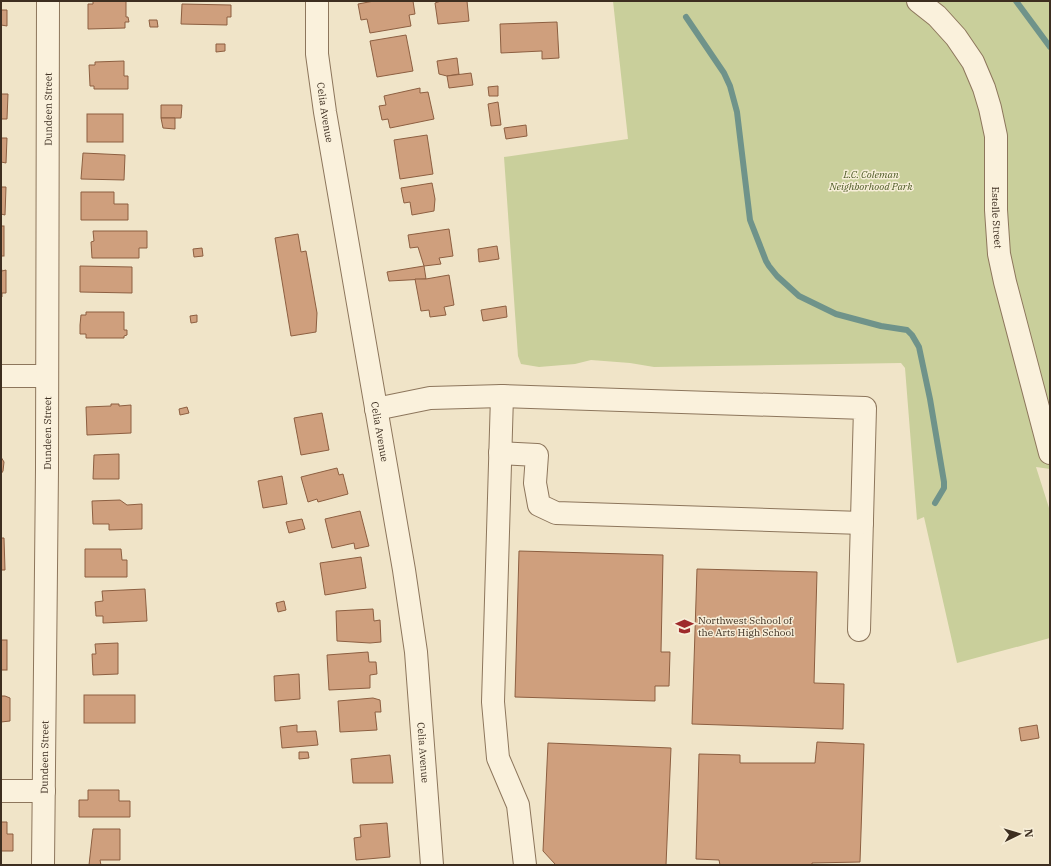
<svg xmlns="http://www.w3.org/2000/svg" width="1051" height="866" font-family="'IBM Plex Serif',serif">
  <rect width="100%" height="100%" fill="#f0e4c8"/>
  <path fill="#c9cf9b" d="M613,1H1050V469L1036,467L1050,511V638L957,663L924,517L917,520L905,368L901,363L654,367L630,363L591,360L575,364L539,367L521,364L518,356L504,157L628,139Z"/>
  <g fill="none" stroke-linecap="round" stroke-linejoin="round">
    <g stroke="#6f938a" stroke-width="6">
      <path d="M1016,1L1050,47"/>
      <path d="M686,17L724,73L730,86L737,112L750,220L766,261L769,266L777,276L799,296L836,314L881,326L907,330L912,335L919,347L930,399L944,482V488L935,503"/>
    </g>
  </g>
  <g fill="#cf9f7d" stroke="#8d5f41">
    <path d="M93,1H126V17H128L129,22H125V28L88,29V4H93Z"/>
    <path d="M374,1H413L415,14L409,15L411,26L370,33L367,19L361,20L358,4Z"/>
    <path d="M441,1H467L469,21L438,24L435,3Z"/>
    <path d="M182,4L231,5V17H227V25L181,24Z"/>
    <path d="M1,10H7V26L1,25Z"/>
    <path d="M149,20H157L158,27H150Z"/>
    <path d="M557,22L559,58L542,59V51L501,53L500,24Z"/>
    <path d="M406,35L413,71L377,77L370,41Z"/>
    <path d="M216,44H225V51L216,52Z"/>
    <path d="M457,58L459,74L447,76L439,74L437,61Z"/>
    <path d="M124,61V76H128V89H94V86H90L89,65H95V62Z"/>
    <path d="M471,73L473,85L449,88L447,76Z"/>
    <path d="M498,86V96H489L488,87Z"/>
    <path d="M420,88V93L428,92L434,119L390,128L388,119L382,120L379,106L386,105L384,96Z"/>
    <path d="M1,94H8L7,119H1Z"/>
    <path d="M498,102L501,125L491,126L488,104Z"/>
    <path d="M161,105H182L181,118H161Z"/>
    <rect x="87" y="114" width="36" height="28"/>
    <path d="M161,118H175V129L163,128Z"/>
    <path d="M526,125L527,136L506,139L504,128Z"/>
    <path d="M427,135L433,174L400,179L394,140Z"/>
    <path d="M1,138H7L6,163L1,162Z"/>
    <path d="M83,153L125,155L124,180L81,179Z"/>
    <path d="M432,183L435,199L434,211L412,215L410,202L404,203L401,188Z"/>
    <path d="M1,187H6L5,215L1,214Z"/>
    <path d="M81,192H114V204H128V220H81Z"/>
    <rect x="1" y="226" width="3" height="30"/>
    <path d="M449,229L453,256L439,258L441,264L424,266L418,247L410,248L408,235Z"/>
    <path d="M93,231H147V248H139V258H92L91,242L94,241Z"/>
    <path d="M298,234L301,252L306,251L317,313L316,332L291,336L275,238Z"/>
    <path d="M497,246L499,259L479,262L478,249Z"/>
    <path d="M202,248L203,256L194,257L193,249Z"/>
    <path d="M80,266L132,267V293L80,292Z"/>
    <path d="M424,266L426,279L389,281L387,272Z"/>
    <path d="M1,267L2,271L6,270V293H2V297H1Z"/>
    <path d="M449,275L454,305L444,307L446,315L430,317L429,310L421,311L415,279H426Z"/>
    <path d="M506,306L507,317L483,321L481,310Z"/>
    <path d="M86,312H124V330H127V335L124,336V338H86V334H80V325L81,315H86Z"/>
    <path d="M197,315V322L191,323L190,316Z"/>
    <path d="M111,404H119V406L131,405V433L87,435L86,407L111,406Z"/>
    <path d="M187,407L189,413L180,415L179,409Z"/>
    <path d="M322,413L329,450L301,455L294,418Z"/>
    <path d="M119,454V479H93L94,455Z"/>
    <path d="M1,457L4,462L3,471L1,474Z"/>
    <path d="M337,468L339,475L343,474L348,494L318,502L317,499L308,502L301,477Z"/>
    <path d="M282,476L287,504L263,508L258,481Z"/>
    <path d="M120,500L127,505L142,504V529L109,530V524H93L92,501Z"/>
    <path d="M360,511L369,546L355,549L354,543L332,548L325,519Z"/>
    <path d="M302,519L305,529L289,533L286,522Z"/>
    <path d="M1,538H4L5,570H1Z"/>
    <path d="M85,549H121L122,560H127V577H85Z"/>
    <path d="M519,551L663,555L661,652H670L669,686H655V701L515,697Z"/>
    <path d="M361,557L366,588L325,595L320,563Z"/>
    <path d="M697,569L817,572L814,683L844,684L843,729L692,724Z"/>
    <path d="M145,589L147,621L103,623V616H96L95,602L103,601L102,591Z"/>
    <path d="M284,601L286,610L278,612L276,603Z"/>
    <path d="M373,609L374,621L380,620L381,642L370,643L337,641L336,611Z"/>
    <rect x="1" y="640" width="6" height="30"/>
    <path d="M118,643V674L93,675L92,654H96L95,644Z"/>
    <path d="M368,652L369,662H376L377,674L370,675V688L329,690L327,655Z"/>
    <path d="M299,674L300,699L275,701L274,676Z"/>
    <rect x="84" y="695" width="51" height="28"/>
    <path d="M1,696H5L10,698V721L1,722Z"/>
    <path d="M373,698L380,700L381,712H375L377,730L340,732L338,701Z"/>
    <path d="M297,725V732L316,731L318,745L282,748L280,727Z"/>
    <path d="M1037,725L1039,738L1021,741L1019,728Z"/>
    <path d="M817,742L864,744L860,862L812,863V865H720L719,860L696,859L699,754L740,755V763H815Z"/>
    <path d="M548,743L671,748L666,865H555V864L543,851Z"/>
    <path d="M299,752H308L309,758L299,759Z"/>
    <path d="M390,755L393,783H353L351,759Z"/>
    <path d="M88,790H119V801H130V817H79V800H88Z"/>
    <path d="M1,822H7V834H13V851H1Z"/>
    <path d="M387,823L390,857L356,860L354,838L361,837L360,825Z"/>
    <path d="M93,829H120V860H100L101,865H89Z"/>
  </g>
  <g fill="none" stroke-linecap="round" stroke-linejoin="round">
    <defs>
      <g id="minor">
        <path id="s1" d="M317,1V54L325,112L404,570L416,652L432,865"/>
        <path id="s2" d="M918,1L937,16L956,37L973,62L984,88L990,108L996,136V210L999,254L1005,282L1050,453"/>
        <path d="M1,376H46"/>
        <path d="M502,396L493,702L498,758L518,805L525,865"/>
        <path d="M376,409L430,398L502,396L865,408L859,630"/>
        <path d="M500,453L537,455L535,483L539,505L556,513L862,523"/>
        <path d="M1,791H44"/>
        <path id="s3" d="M43,865L47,469L48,1"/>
      </g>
    </defs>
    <use href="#minor" stroke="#8d765c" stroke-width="24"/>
    <use href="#minor" stroke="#faf1dc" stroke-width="22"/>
  </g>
  <defs>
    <symbol id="school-bare" viewBox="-9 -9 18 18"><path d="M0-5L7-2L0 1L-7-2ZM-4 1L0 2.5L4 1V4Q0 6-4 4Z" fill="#9e2a2b" stroke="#f7eed8" stroke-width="2.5" paint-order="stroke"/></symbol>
  </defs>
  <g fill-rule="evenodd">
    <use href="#school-bare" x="672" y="614" width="25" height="25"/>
  </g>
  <g text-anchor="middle" stroke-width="3" stroke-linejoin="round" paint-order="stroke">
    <g font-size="10" fill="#3d2e20" stroke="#f7eed8">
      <text dy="4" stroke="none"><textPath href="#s3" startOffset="756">Dundeen Street</textPath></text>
      <text dy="4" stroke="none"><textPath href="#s1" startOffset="112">Celia Avenue</textPath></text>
      <text dy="4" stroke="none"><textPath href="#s2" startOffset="242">Estelle Street</textPath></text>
      <text dy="4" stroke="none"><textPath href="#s1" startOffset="436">Celia Avenue</textPath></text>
      <text dy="4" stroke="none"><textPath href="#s3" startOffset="432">Dundeen Street</textPath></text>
      <text dy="4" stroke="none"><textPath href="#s1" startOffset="760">Celia Avenue</textPath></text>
      <text dy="4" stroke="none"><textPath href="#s3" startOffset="108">Dundeen Street</textPath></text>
    </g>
    <g font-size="10" font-style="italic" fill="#4d5a26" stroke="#f7eed8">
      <text x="871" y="178">L.C. Coleman<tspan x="871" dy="12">Neighborhood Park</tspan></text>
    </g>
    <g font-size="10" fill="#3d2e20" stroke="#f7eed8" text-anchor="start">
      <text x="698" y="624">Northwest School of<tspan x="698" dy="12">the Arts High School</tspan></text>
    </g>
  </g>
  <rect width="1051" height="866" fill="none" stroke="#3d2e20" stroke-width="4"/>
  <g transform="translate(1019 834) rotate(85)" stroke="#f7eed8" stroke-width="3" paint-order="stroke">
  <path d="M0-3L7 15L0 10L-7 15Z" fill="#3d2e20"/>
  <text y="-6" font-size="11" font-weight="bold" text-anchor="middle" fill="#3d2e20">N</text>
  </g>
</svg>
